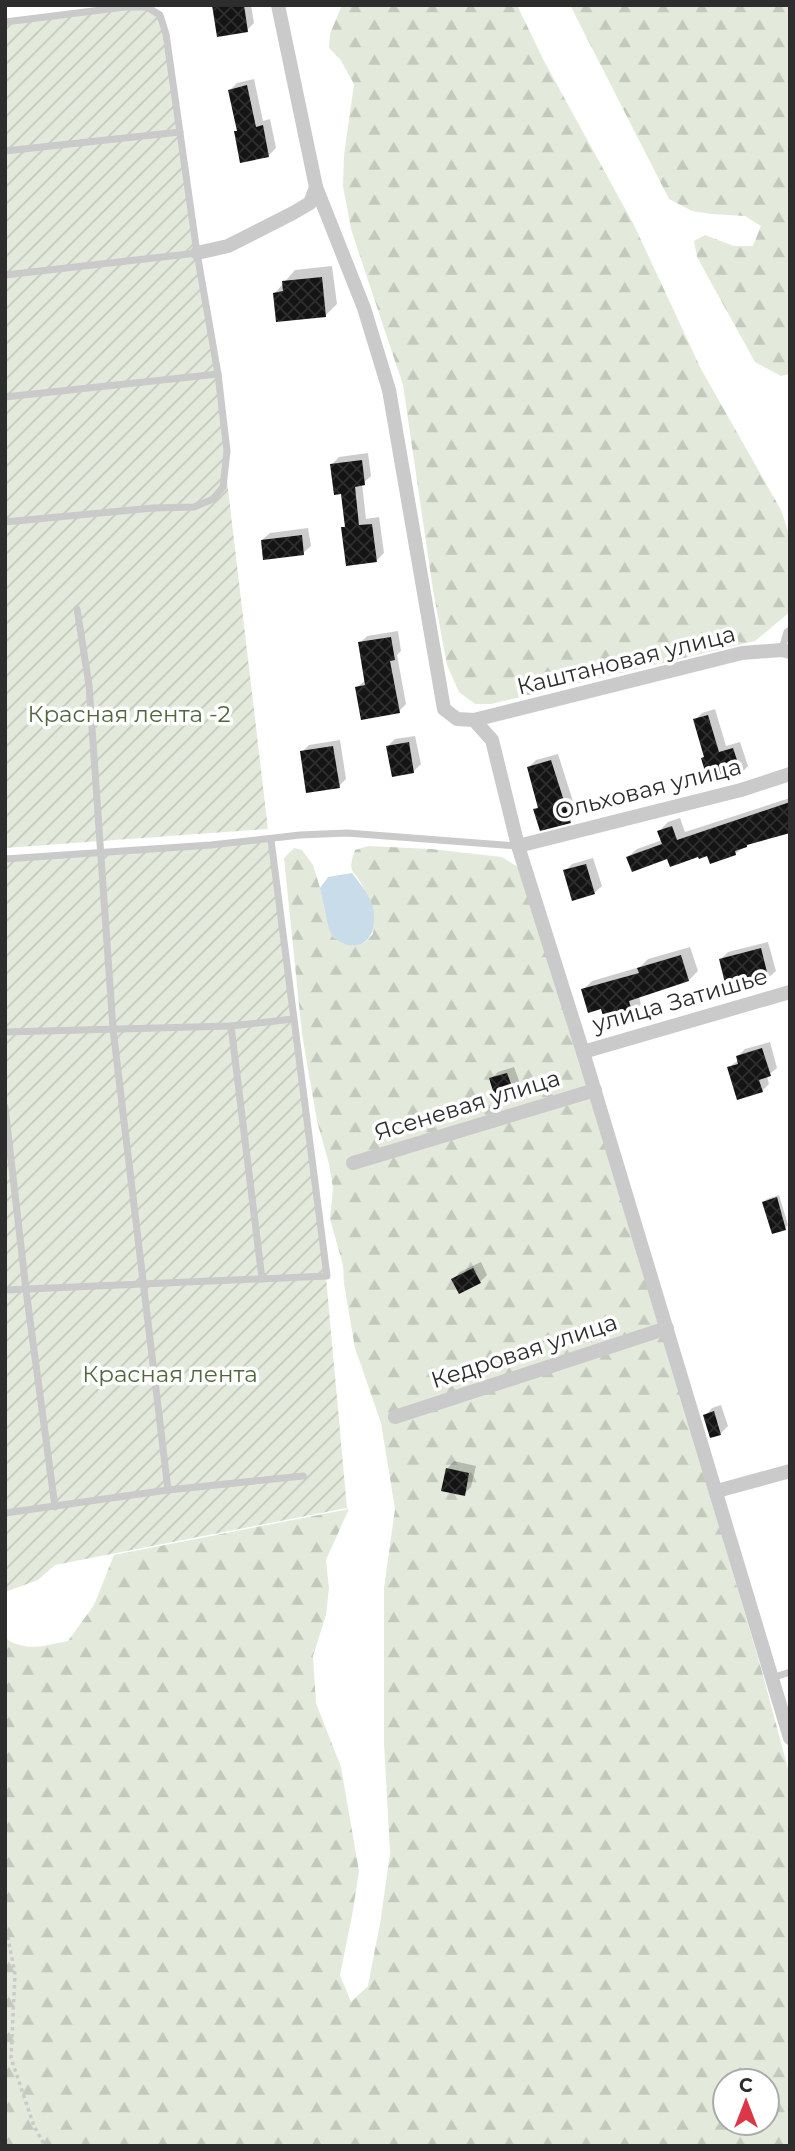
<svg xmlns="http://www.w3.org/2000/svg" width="795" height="2151" font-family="Montserrat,sans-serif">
  <defs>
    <pattern id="forest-firs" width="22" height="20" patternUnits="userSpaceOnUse" patternTransform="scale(1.75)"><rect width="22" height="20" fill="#e3eadb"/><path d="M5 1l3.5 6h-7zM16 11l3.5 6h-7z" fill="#c3c9bc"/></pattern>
    <pattern id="garden-furrows" width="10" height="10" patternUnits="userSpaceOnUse" patternTransform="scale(1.75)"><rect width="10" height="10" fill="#e3eadb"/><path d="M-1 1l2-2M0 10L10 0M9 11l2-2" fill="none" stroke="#c3c9bc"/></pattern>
    <pattern id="building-cross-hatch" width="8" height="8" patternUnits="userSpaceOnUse" patternTransform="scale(1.75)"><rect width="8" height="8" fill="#141414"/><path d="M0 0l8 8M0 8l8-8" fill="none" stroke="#2e2e2e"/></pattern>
  </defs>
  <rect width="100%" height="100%" fill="#fff"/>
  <g fill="url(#forest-firs)" fill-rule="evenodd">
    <path d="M342,5H517L544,61L634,225L701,369L781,510L790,537V612L755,641L491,704H475L459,692L447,665L433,590L403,385L351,229L343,186L344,155L354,84L340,59L329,48L330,34Z"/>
    <path d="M570,5H790V374L781,376L755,362L697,257L694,241L705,235L734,246H753L761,226L745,216L712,214L692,211L669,199Z"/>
    <path d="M368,846L431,849L502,857L518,867L597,1113L761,1668L790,1776V2146H5V1638C27,1653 45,1645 68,1641L94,1605L114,1555L349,1509L326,1560L329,1588L326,1615L313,1656L316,1703L341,1767L359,1871L352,1916L340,1975L351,2002L368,1986L381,1918L390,1853L384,1743V1588L395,1509L381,1423L355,1348L344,1284L343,1265L330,1219L333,1188L329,1164L317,1121L302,1034L284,858L294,848L302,850L313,865L320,888L328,926L349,945L364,943L373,934C370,919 368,901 363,887C355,869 346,875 355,850ZM725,2081H767V2123H725Z"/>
  </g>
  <g fill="url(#garden-furrows)">
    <path d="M147,7L160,15L218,374L226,472L268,829L5,848V22Z"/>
    <path d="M270,840L326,1277L347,1508L55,1565L38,1580L5,1592V858Z"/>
  </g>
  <path fill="#c8dce9" d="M352,873C359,882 366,891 371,901C378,919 375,949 348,945C344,944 338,940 333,938L328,926L320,888L328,877Z"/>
  <g fill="#0003">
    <path d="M213,5H251L254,23L247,30Z"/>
    <path d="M254,79L263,121L270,119L276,148L269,155L236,132L239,129L230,90L237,83Z"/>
    <path d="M332,266L337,304L326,315L275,293L295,270Z"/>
    <path d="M368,453L371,476L362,484L366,519L379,517L384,553L377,560L343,528L347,524L343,492L332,464L339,457Z"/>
    <path d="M308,528L311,546L303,553L262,540L270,533Z"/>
    <path d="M398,631L401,651L397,655L406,704L399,711L357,687L366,680L360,643L367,636Z"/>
    <path d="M715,709L726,746L740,742L748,766L741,773L703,758L705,756L695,720L702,713Z"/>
    <path d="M415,736L421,764L413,772L388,746L395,739Z"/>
    <path d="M340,740L346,779L339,786L302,752L309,745Z"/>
    <path d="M558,754L577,814L570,821L535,810L540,805L529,767L536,760Z"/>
    <path d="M790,798V831L749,843L735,854L628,857L637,849L662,840L659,831L668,822L680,818L685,832Z"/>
    <path d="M593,858L602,886L594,893L565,871L572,864Z"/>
    <path d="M768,942L776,971L768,978L721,959L728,952Z"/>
    <path d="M690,947L698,971L689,980L639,996L641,1005L632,1014L602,1007L583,990L592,981L640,967L648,959Z"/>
    <path d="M770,1042L777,1068L767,1076L769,1084L762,1091L729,1067L739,1060L738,1056L745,1049Z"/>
    <path d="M514,1067L521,1086L514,1093L491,1079L498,1072Z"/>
    <path d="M779,1195L788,1225L785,1228L764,1202L767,1199Z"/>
    <path d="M481,1262L487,1275L480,1282L453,1280L460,1272Z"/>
    <path d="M721,1405L728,1426L721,1433L711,1436L705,1416L712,1408Z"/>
    <path d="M454,1461L476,1466L471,1487L464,1494L447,1469Z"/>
  </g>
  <g fill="url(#building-cross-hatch)">
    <path d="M212,5H244L248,32L217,37Z"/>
    <path d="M247,85L256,127L263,125L269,157L240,163L234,131H237L228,90Z"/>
    <path d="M322,277L326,317L276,322L273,293L283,291L282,281Z"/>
    <path d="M362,460L365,485L355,487L359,525L372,524L377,562L346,566L341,527H345L341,494L334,495L330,464Z"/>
    <path d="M302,535L304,555L263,560L261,540Z"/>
    <path d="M391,637L395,660L390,661L400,713L361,720L355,687L365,685L358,642Z"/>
    <path d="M708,715L719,752L733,748L742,775L709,785L701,758L704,757L693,719Z"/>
    <path d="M409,742L414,773L392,777L386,746Z"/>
    <path d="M333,746L340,788L306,793L300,751Z"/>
    <path d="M551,760L571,823L540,831L533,809L538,808L527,767Z"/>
    <path d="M790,802V833L747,845V847L735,851L736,855L710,864L707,856L699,859L698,857L670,867L667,859L632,872L626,857L662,844L657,831L672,826L677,840Z"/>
    <path d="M586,864L595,894L572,901L563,870Z"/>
    <path d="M761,948L769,980L727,991L719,959Z"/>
    <path d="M681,955L689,981L629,1001L633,1015L605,1023L601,1009L588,1013L581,989L639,973L637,968Z"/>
    <path d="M762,1048L771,1076L759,1080L763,1092L737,1100L727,1067L738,1064L736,1056Z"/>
    <path d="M507,1073L515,1095L496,1101L489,1078Z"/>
    <path d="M777,1197L786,1230L772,1234L762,1202Z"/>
    <path d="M473,1268L481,1283L459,1294L451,1279Z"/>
    <path d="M714,1411L721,1435L710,1438L703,1415Z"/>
    <path d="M446,1468L469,1473L465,1496L441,1491Z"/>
  </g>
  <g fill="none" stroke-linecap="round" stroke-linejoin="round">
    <path stroke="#cacaca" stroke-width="3.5" stroke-dasharray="3.5 3.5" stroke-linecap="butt" d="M5,1923L15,1974L11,2058L34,2126L45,2146"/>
    <g stroke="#cacaca" stroke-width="7">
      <path d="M5,22L125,7H147L160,15L166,34L197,253L218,374L227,451L223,487L213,499L194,507L153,508L5,522"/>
      <path d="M5,151L180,132"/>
      <path d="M5,275L197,253"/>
      <path d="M5,397L218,374"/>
      <path d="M77,609L89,685L113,1029L168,1490"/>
      <path d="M782,649L787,632L790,630"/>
      <path d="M5,859L211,845L300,835L347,833L518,846"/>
      <path d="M231,1026L262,1279"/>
      <path d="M5,1032L231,1026L293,1019"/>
      <path d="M5,1107L26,1290L55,1507"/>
      <path d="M5,1290L327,1276L271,840"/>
      <path d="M5,1513L168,1490L303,1476"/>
      <path d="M772,1678L790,1672"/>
    </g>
    <g stroke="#cacaca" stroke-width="14">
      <path d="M278,5L316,187L364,308L389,390L444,709L457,719L474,720L492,740L518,846L583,1052L790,1738"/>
      <path d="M197,253L228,246L293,213L310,203L316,187"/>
      <path d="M474,720L742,653L782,650L790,652"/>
      <path d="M518,846L741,790L790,774"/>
      <path d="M583,1052L790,992"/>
      <path d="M353,1163L595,1090"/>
      <path d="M395,1417L667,1328"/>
      <path d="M717,1491L790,1471"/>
    </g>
  </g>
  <g text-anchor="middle" stroke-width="7" stroke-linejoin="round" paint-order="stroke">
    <g font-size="23" fill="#2d2d2d" stroke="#fff">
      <text transform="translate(626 660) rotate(-14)" y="8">Каштановая улица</text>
      <text transform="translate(648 789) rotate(-14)" y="8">Ольховая улица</text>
      <text transform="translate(680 1000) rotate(-16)" y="8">улица Затишье</text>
      <text transform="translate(467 1105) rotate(-17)" y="8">Ясеневая улица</text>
      <text transform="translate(524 1351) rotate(-18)" y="8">Кедровая улица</text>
    </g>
    <g font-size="23" fill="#51663d" stroke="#fff">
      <text x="129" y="722">Красная лента -2</text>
      <text x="170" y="1382">Красная лента</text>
    </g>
  </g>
  <rect width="795" height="2151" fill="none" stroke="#2d2d2d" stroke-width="14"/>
  <g transform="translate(746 2102)"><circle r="33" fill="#ffffff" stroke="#ababab" stroke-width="2"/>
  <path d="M0-5L12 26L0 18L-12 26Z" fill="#db3746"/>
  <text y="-10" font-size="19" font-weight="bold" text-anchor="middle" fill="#2d2d2d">С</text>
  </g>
</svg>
